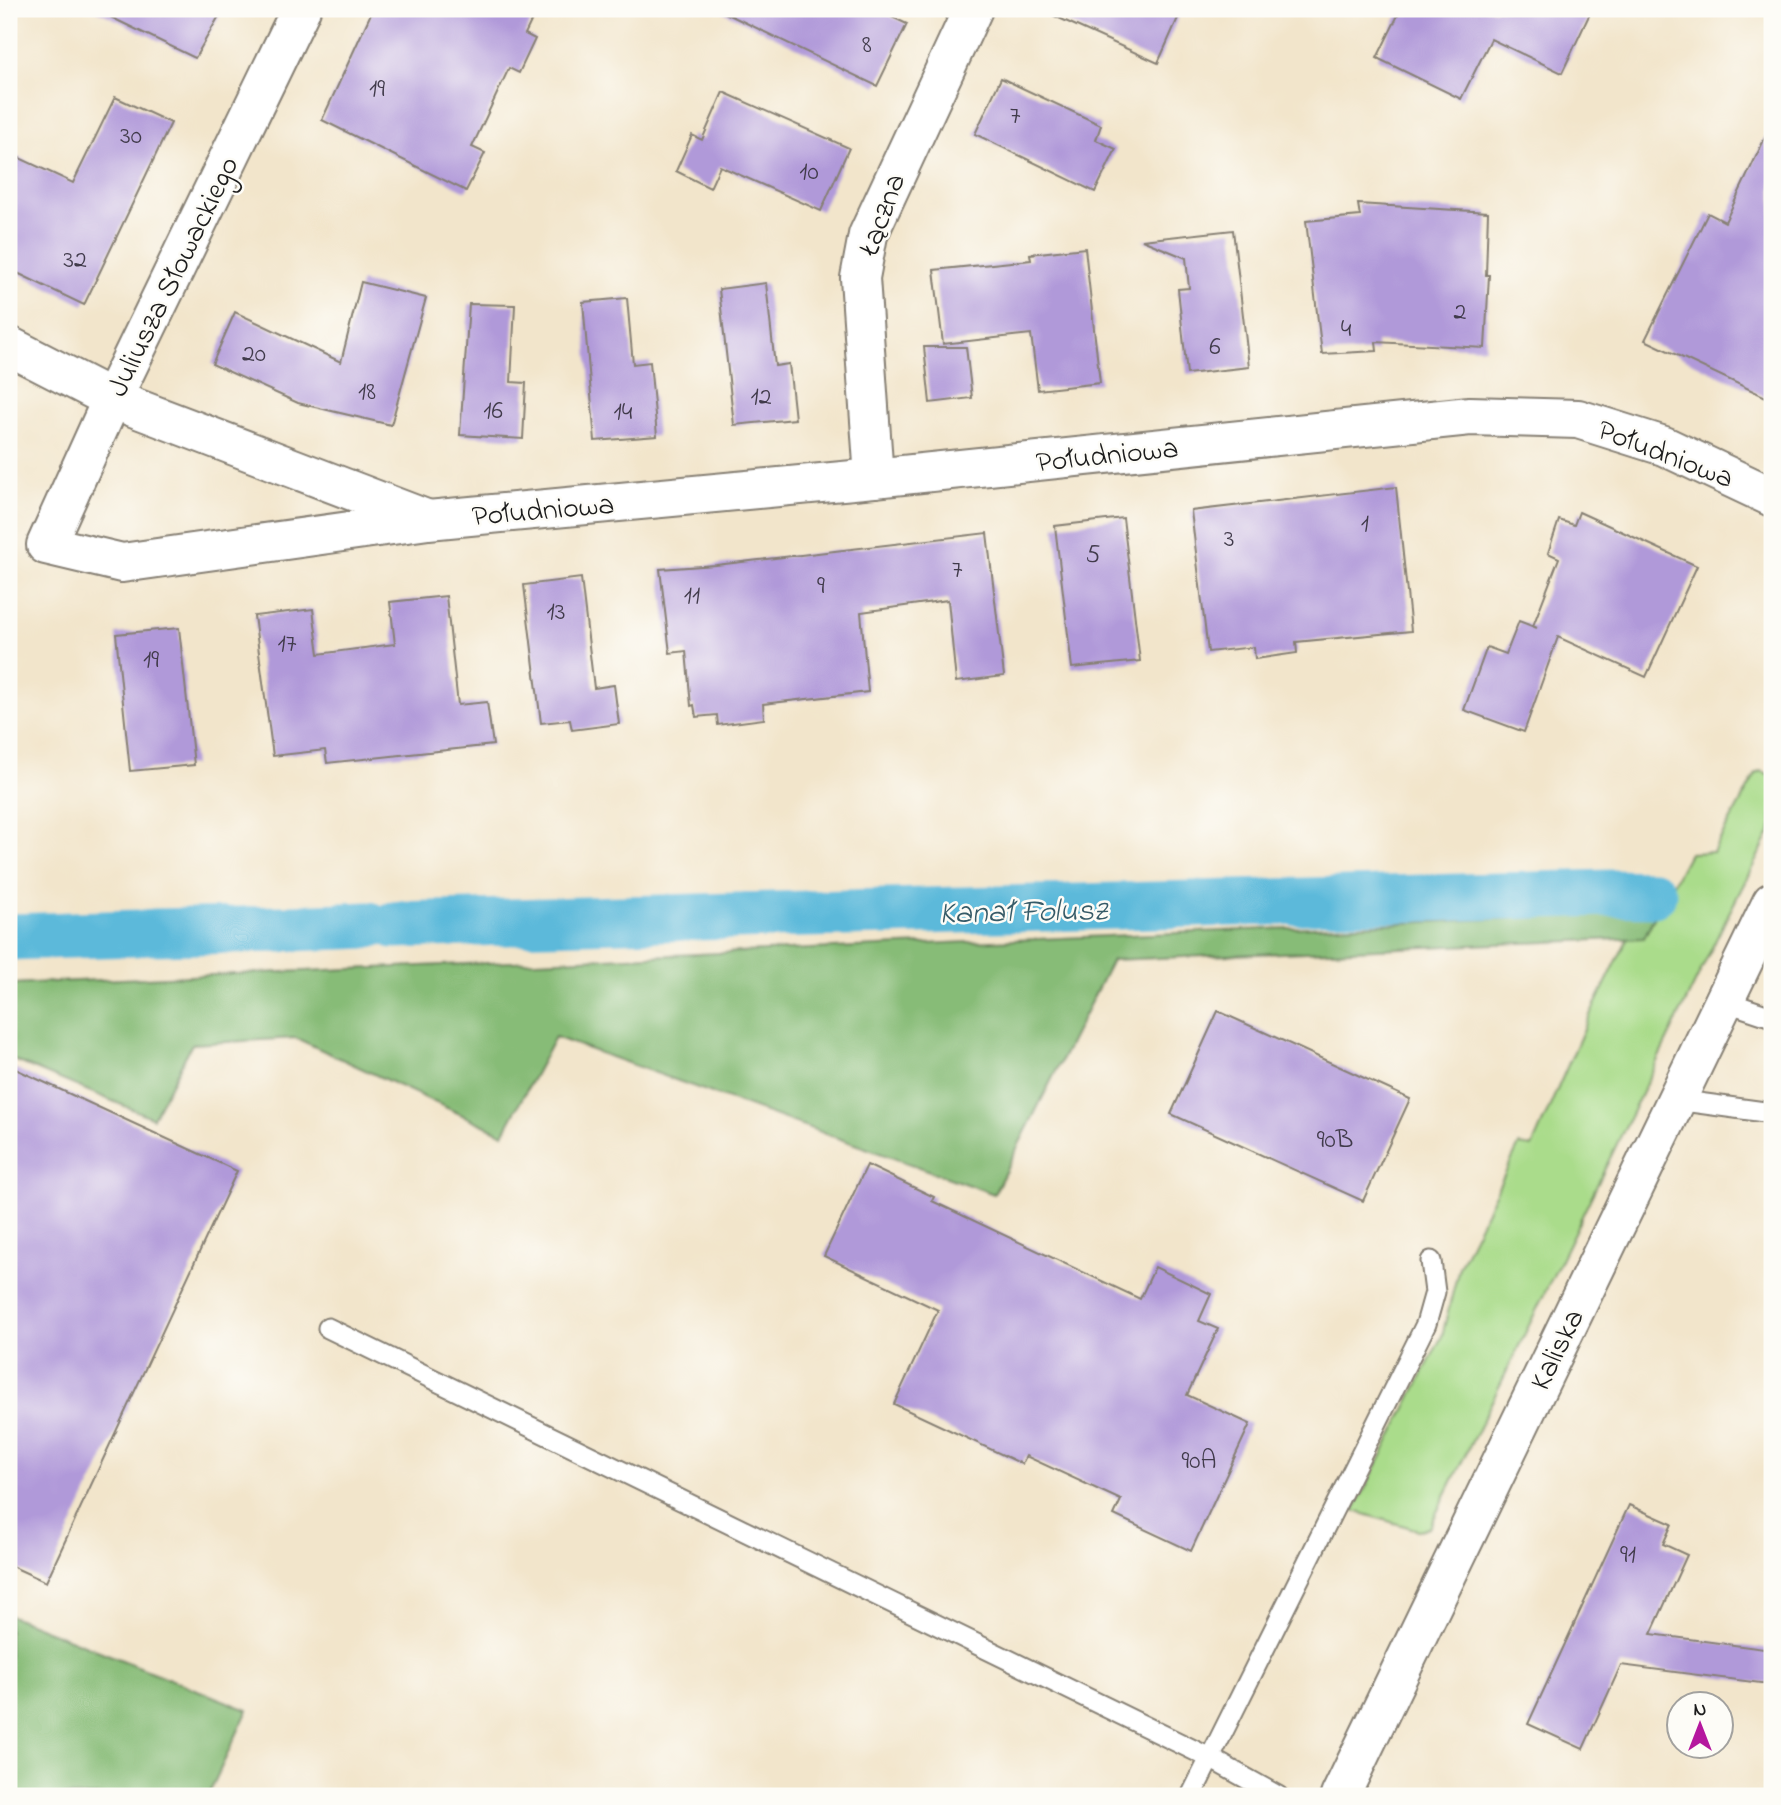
<svg xmlns="http://www.w3.org/2000/svg" width="1781" height="1805" font-family="'Indie Flower',sans-serif">
  <rect width="100%" height="100%" fill="#fdfcf7"/>
  <filter id="ink" filterUnits="userSpaceOnUse"><feTurbulence type="fractalNoise" baseFrequency=".0143" numOctaves="2"/><feDisplacementMap in="SourceGraphic" scale="14" xChannelSelector="R" yChannelSelector="G"/><feConvolveMatrix kernelMatrix="1 2 1 2 8 2 1 2 1" color-interpolation-filters="sRGB"/></filter>
  <filter id="wash" filterUnits="userSpaceOnUse"><feTurbulence type="fractalNoise" baseFrequency=".00686" numOctaves="4" result="noise"/><feDisplacementMap in="SourceGraphic" scale="28" xChannelSelector="R" yChannelSelector="G"/><feGaussianBlur stdDeviation="1.57" result="paint"/><feColorMatrix in="noise" values="0 0 0 0 0 0 0 0 0 0 0 0 0 0 0 0 0 1.4 0 .05"/><feComposite in="paint" operator="in"/></filter>
  <g filter="url(#wash)">
    <rect width="100%" height="100%" fill="#f2e5cb"/>
    <path fill="#aadc8b" stroke="#637c54" stroke-width="2" d="M1762,771L1772,776V829L1726,919L1502,1381L1429,1528L1418,1530L1354,1511L1442,1336L1459,1267L1519,1145L1532,1147L1590,1015L1628,938L1644,937L1689,853L1713,852L1756,774Z"/>
    <g fill="#87bc77" stroke="#526c4a" stroke-width="2">
      <path d="M1656,912L1644,938L1112,960L994,1194L555,1037L503,1134L296,1038L192,1044L153,1118L9,1058V984Z"/>
      <path d="M9,1615L248,1710L208,1796H9Z"/>
    </g>
    <g fill="none" stroke-linecap="round" stroke-linejoin="round">
      <g stroke="#5cb9da" stroke-width="47">
        <path d="M394,925L1610,893L1653,894"/>
        <path d="M292,928L369,925"/>
        <path d="M154,932L281,929"/>
        <path d="M9,937L137,933"/>
      </g>
    </g>
    <g id="blocks">
      <g fill="#b099d9">
        <path d="M94,9H223L195,58Z"/>
        <path d="M373,9H537L525,34L535,39L519,73L509,68L472,147L485,153L466,191L322,120Z"/>
        <path d="M717,9H875L907,24L877,86Z"/>
        <path d="M1039,9H1182L1158,63Z"/>
        <path d="M1401,9H1592L1562,73L1491,39L1461,99L1377,58Z"/>
        <path d="M1001,78L1101,125L1096,140L1116,149L1095,192L975,134Z"/>
        <path d="M723,92L849,148L821,211L720,166L710,188L676,171L692,135L702,140Z"/>
        <path d="M115,97L171,123L84,305L9,269V153L73,183Z"/>
        <path d="M1772,123V400L1645,340L1708,213L1725,222Z"/>
        <path d="M1358,204L1488,212L1486,275H1489L1485,348L1376,342L1377,351L1322,354L1306,221L1360,216Z"/>
        <path d="M1233,230L1249,367L1187,374L1178,289L1189,288L1186,258L1142,240Z"/>
        <path d="M1085,248L1100,383L1038,390L1031,334L943,344L934,270L1031,260L1030,254Z"/>
        <path d="M361,282L426,298L391,425L298,403L212,364L235,312L341,362Z"/>
        <path d="M766,283L775,366L789,364L795,419L734,425L719,289Z"/>
        <path d="M627,298L633,364L650,362L657,436L595,441L583,302Z"/>
        <path d="M469,304L515,305L511,382L526,383L523,439L460,435Z"/>
        <path d="M924,347H966L972,398L930,403Z"/>
        <path d="M1396,487L1411,631L1296,642L1297,653L1255,659L1254,647L1208,652L1191,511Z"/>
        <path d="M1579,512L1697,566L1646,677L1558,637L1524,732L1464,710L1487,647L1506,654L1519,621L1537,628L1533,626L1559,558L1548,553L1559,520L1574,525Z"/>
        <path d="M1123,518L1140,661L1072,668L1055,526Z"/>
        <path d="M987,533L1004,676L956,682L948,600L861,612L868,692L763,704L764,719L718,725L717,715L696,717L694,705L691,706L686,651L670,653L660,569L716,565Z"/>
        <path d="M581,578L594,688L614,685L619,724L572,730L570,720L541,723L524,585Z"/>
        <path d="M446,596L458,705L487,702L493,745L327,763L325,750L273,756L254,616L313,609L319,654L395,644L390,602Z"/>
        <path d="M179,628L194,765L130,771L116,634Z"/>
        <path d="M1218,1011L1410,1099L1363,1201L1171,1114Z"/>
        <path d="M9,1066L237,1171L46,1582L9,1565Z"/>
        <path d="M867,1165L934,1197L932,1201L1140,1299L1155,1267L1211,1294L1199,1321L1218,1329L1187,1395L1250,1424L1191,1551L1114,1515L1121,1500L1026,1456L1022,1464L894,1404L938,1310L824,1256Z"/>
        <path d="M1629,1505L1672,1524L1663,1544L1687,1555L1651,1634L1772,1650L1768,1684L1621,1665L1583,1749L1528,1724Z"/>
      </g>
    </g>
  </g>
  <g filter="url(#ink)">
    <use href="#blocks" fill-opacity="0" stroke="#878074" stroke-width="2"/>
    <g fill="none" stroke-linecap="round" stroke-linejoin="round">
      <defs>
        <g id="lane">
          <path d="M1724,1001L1772,1017"/>
          <path d="M1676,1100L1772,1113"/>
          <path d="M328,1328L1210,1758L1191,1796"/>
          <path d="M1278,1796L1210,1758L1426,1324L1435,1292L1431,1261"/>
        </g>
        <g id="street">
          <path d="M301,9L112,399L46,545L122,563L428,520L874,478L1470,416L1578,419L1664,446L1772,497"/>
          <path d="M9,346L112,399L426,519"/>
          <path d="M874,478L860,278L868,235L973,9"/>
        </g>
        <path id="secondary" d="M1340,1796L1772,902"/>
      </defs>
      <use href="#lane" stroke="#878074" stroke-width="23"/>
      <use href="#street" stroke="#878074" stroke-width="42"/>
      <use href="#secondary" stroke="#878074" stroke-width="42"/>
      <use href="#lane" stroke="#fff" stroke-width="19"/>
      <use href="#street" stroke="#fff" stroke-width="38"/>
      <use href="#secondary" stroke="#fff" stroke-width="38"/>
    </g>
  </g>
  <g text-anchor="middle" stroke-width="5" stroke-linejoin="round" paint-order="stroke">
    <g font-size="26" fill="#413b4b">
      <text x="867" y="52">8</text>
      <text x="377" y="96">19</text>
      <text x="1015" y="123">7</text>
      <text x="131" y="143">30</text>
      <text x="809" y="179">10</text>
      <text x="75" y="267">32</text>
      <text x="1460" y="319">2</text>
      <text x="1346" y="336">4</text>
      <text x="1215" y="354">6</text>
      <text x="254" y="361">20</text>
      <text x="367" y="399">18</text>
      <text x="761" y="404">12</text>
      <text x="493" y="418">16</text>
      <text x="623" y="419">14</text>
      <text x="1365" y="531">1</text>
      <text x="1229" y="546">3</text>
      <text x="1093" y="562">5</text>
      <text x="957" y="577">7</text>
      <text x="821" y="593">9</text>
      <text x="692" y="603">11</text>
      <text x="556" y="619">13</text>
      <text x="287" y="651">17</text>
      <text x="151" y="667">19</text>
      <text x="1335" y="1147">90B</text>
      <text x="1199" y="1468">90A</text>
      <text x="1628" y="1562">91</text>
    </g>
    <g font-size="30" fill="#1c1c1c" stroke="#fdfcf7">
      <text transform="translate(881 214) rotate(-70)" y="10">Łączna</text>
      <text transform="translate(172 276) rotate(-64)" y="10">Juliusza Słowackiego</text>
      <text transform="translate(1666 453) rotate(21)" y="10">Południowa</text>
      <text transform="translate(1107 454) rotate(-6)" y="10">Południowa</text>
      <text transform="translate(543 509) rotate(-5)" y="10">Południowa</text>
      <text transform="translate(1556 1349) rotate(-64)" y="10">Kaliska</text>
    </g>
    <g font-size="32" font-style="italic" fill="#365b68" stroke="#fdfcf7">
      <text transform="translate(1023 910) rotate(-1)" y="11">Kanał Folusz</text>
    </g>
  </g>
  <rect width="1781" height="1805" fill="none" stroke="#fdfcf7" stroke-width="35"/>
  <g transform="translate(1700 1725)"><circle r="33" fill="#fdfcf7" stroke="#a3a29f" stroke-width="2"/>
  <path d="M0-5L12 26L0 18L-12 26Z" fill="#b5179e"/>
  <text y="-10" font-size="19" font-weight="bold" text-anchor="middle" fill="#1c1c1c">N</text>
  </g>
</svg>
